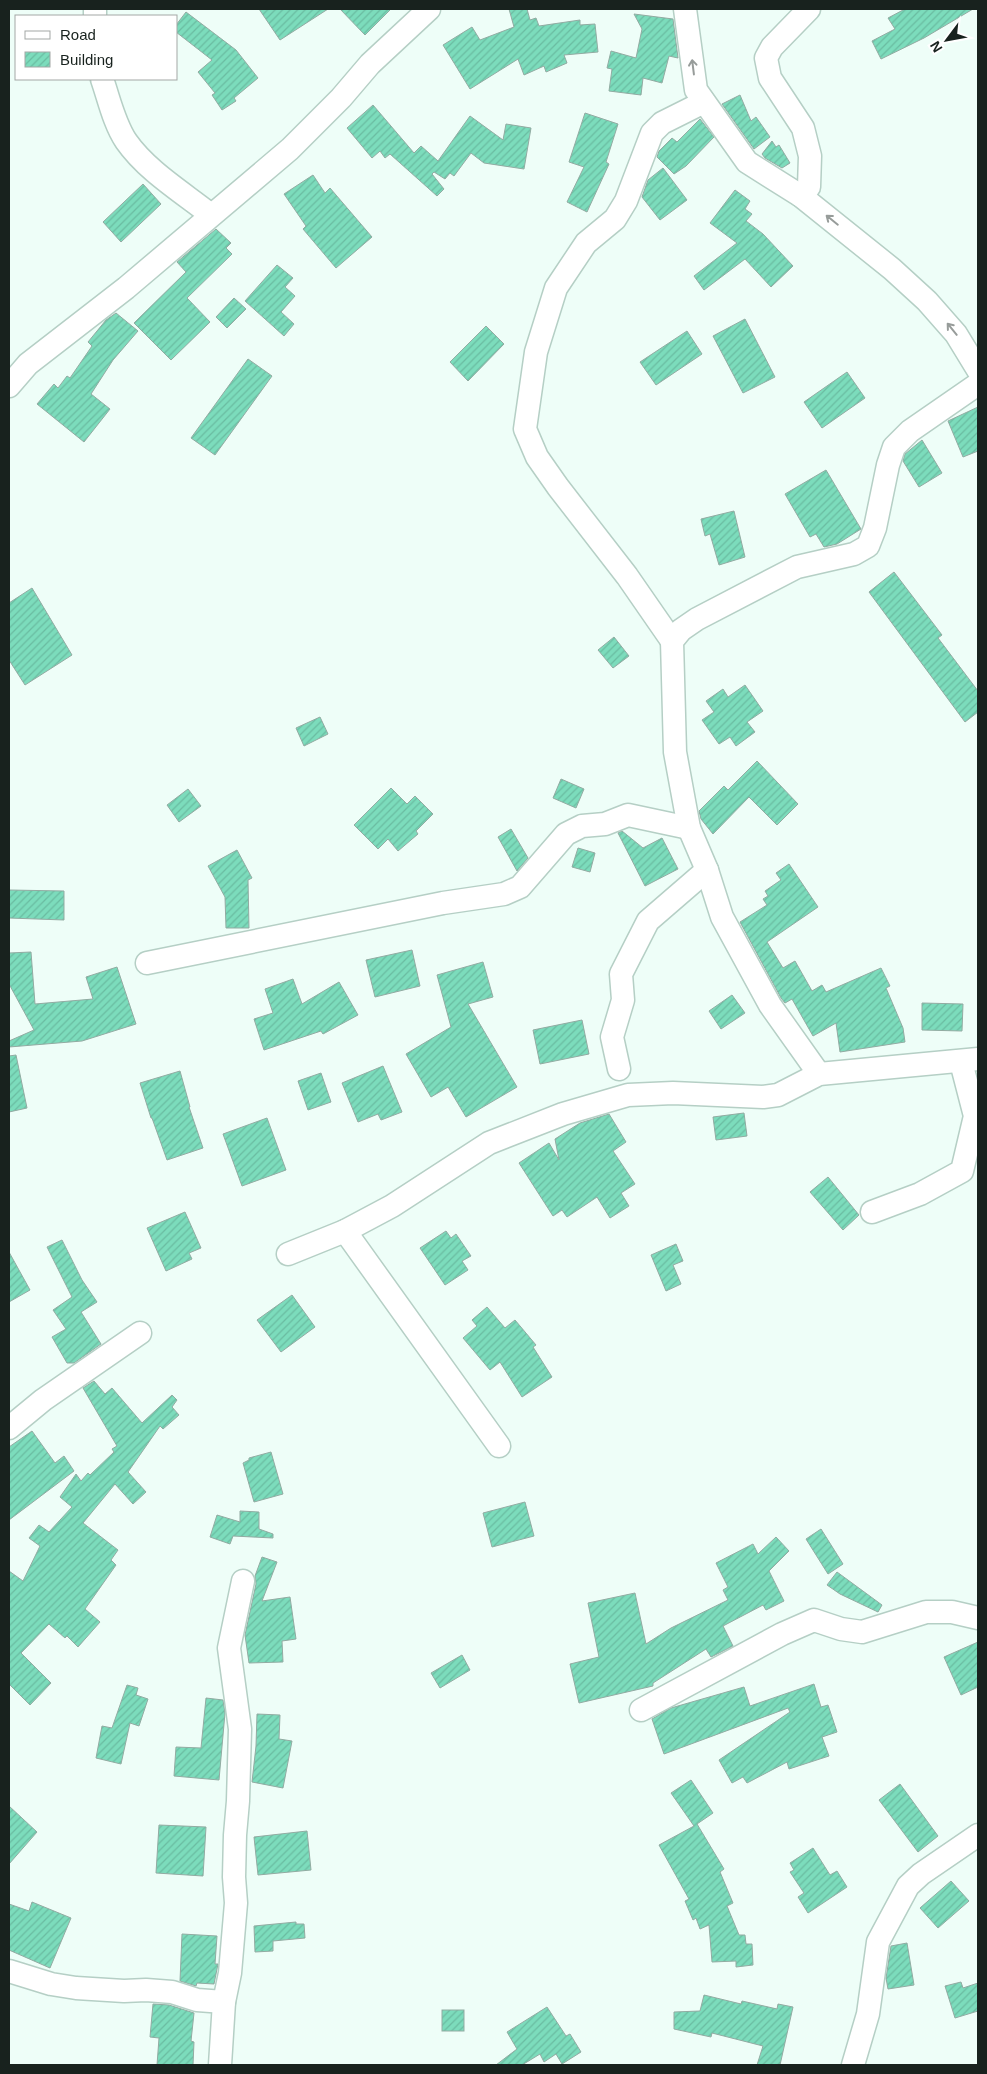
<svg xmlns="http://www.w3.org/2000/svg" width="987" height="2074" font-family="Arial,sans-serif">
  <defs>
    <pattern id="building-hatch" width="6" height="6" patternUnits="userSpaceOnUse" patternTransform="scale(1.25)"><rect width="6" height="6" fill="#7cdcbc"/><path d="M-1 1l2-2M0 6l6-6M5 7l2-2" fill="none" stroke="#6abca1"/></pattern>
  </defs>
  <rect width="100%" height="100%" fill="#eefef8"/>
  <g fill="url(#building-hatch)" stroke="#92aba2">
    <path d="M259,9H328L280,40Z"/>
    <path d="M340,9H391L365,35Z"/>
    <path d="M509,9H527L530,20L536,18L539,26L580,20V25L595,24L598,52L564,55L567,63L546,72L544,66L524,75L518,59L470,89L443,45L472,27L480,40L514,27Z"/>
    <path d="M905,9H973L924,38L881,59L872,41L895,29L888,18Z"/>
    <path d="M186,12L236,50L258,78L234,98L236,101L222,110L212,95L215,93L198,72L212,60L176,32V25Z"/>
    <path d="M634,14L673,19L678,58L669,56L662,83L643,78L641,95L609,91L612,69L607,68L611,51L636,58L642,29Z"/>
    <path d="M740,95L751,121L756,117L770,137L754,149L722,104Z"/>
    <path d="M373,105L414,153L421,146L438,161L470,116L503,140L506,124L531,128L524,169L484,163L471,153L454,176L450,173L445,179L434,172L432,174L444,189L437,196L390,154L385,158L380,151L372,158L347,128Z"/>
    <path d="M585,113L618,124L606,162L609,164L587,212L567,202L584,167L569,162Z"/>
    <path d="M700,119L714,137L686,166L674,174L657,157L659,151L672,138L677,142Z"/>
    <path d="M772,141L776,147L779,145L790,163L782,168L765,158L762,154Z"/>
    <path d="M663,168L687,200L660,220L642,197L648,180Z"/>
    <path d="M313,175L325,193L330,188L372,237L336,268L303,229L306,226L284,194Z"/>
    <path d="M143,184L161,204L121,242L103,222Z"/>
    <path d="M735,190L750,201L745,209L752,214L746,221L763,234L793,266L771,287L745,259L704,290L694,276L737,243L710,223Z"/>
    <path d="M216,229L231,243L226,248L232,254L187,298L210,322L171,360L134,323L186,272L177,262Z"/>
    <path d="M277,265L293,278L285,287L295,296L281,312L294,324L284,336L245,301Z"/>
    <path d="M234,298L246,309L227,328L216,317Z"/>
    <path d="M116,313L138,331L113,360L91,394L110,409L84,442L37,404L54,384L58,388L67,376L70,378L92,346L88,342L106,320Z"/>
    <path d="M745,319L775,377L743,393L713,336Z"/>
    <path d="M486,326L504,344L468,381L450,362Z"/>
    <path d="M687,331L702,354L656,385L640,362Z"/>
    <path d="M248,359L272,376L215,455L191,438Z"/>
    <path d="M847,372L865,398L822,428L804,402Z"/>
    <path d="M978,407V451L963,457L948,421Z"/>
    <path d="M922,440L942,473L919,487L903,461L905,454Z"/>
    <path d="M826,470L861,529L837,544L824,547L816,534L810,537L785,494Z"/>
    <path d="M734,511L745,557L719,565L710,534L705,536L701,519Z"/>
    <path d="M894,572L942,635L938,638L978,691V712L965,722L869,592Z"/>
    <path d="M32,588L72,655L25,685L9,660V603Z"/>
    <path d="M614,637L629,656L613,668L598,650Z"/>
    <path d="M745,685L763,711L747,722L755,732L736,746L730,737L719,744L702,720L714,712L706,701L723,689L728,697Z"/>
    <path d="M320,717L328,734L304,746L296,728Z"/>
    <path d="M757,761L798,804L777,825L749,797L713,834L701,819L699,811L724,786L728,790Z"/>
    <path d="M561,779L584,789L576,808L553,798Z"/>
    <path d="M391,788L407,804L415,796L433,814L416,831L418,834L398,851L388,839L378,849L354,825Z"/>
    <path d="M188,789L201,806L179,822L167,805Z"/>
    <path d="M511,829L528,858L517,871L498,837Z"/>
    <path d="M622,831L643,848L662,838L678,869L645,886L618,833Z"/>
    <path d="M578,848L595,853L590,872L572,867Z"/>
    <path d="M237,850L252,878L248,880L249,928H226L225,897L208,866Z"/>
    <path d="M789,864L818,907L767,942L783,968L795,961L812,991L822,985L826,992L881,968L890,986L886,988L903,1028L905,1042L840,1052L836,1023L813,1036L792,999L785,1003L781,998L740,922L767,905L763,899L768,896L765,891L781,880L776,873Z"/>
    <path d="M9,890L64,891V920L9,918Z"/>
    <path d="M412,950L420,986L375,997L366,960Z"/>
    <path d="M31,952L35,1004L93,999L86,977L117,967L136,1024L82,1041L9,1047V1041L34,1030L9,984V953Z"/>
    <path d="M483,962L493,997L468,1004L517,1087L466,1117L448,1087L431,1097L406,1054L451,1027L437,975Z"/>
    <path d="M293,979L302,1004L339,982L358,1015L323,1034L321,1031L264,1050L254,1019L273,1013L265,989Z"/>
    <path d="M732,995L745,1013L721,1029L709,1011Z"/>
    <path d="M922,1003L963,1004L962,1031L922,1030Z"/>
    <path d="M582,1020L589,1054L540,1064L533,1030Z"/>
    <path d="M16,1055L27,1108L9,1112V1056Z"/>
    <path d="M383,1066L402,1112L381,1120L378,1114L358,1122L342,1083Z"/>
    <path d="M180,1071L190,1107H189L203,1148L167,1160L152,1118H151L140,1083Z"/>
    <path d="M321,1073L331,1102L308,1110L298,1081Z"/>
    <path d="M744,1113L747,1136L716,1140L713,1117Z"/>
    <path d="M609,1114L626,1142L613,1151L635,1184L621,1193L629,1206L610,1218L597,1197L567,1217L562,1210L553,1216L519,1163L549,1143L559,1160L555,1139L580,1123Z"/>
    <path d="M267,1118L286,1170L242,1186L223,1134Z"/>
    <path d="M828,1177L859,1215L843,1230L810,1192Z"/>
    <path d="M185,1212L201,1248L189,1253L192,1259L166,1271L147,1228Z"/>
    <path d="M446,1231L451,1238L456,1234L471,1256L462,1261L468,1270L445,1285L420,1248Z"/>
    <path d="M62,1240L82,1280L97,1302L81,1312L101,1344L74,1363H67L52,1337L66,1329L53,1310L72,1297L47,1247Z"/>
    <path d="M676,1244L683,1261L673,1265L681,1284L666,1291L651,1255Z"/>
    <path d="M9,1252L30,1290L9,1302Z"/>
    <path d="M292,1295L315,1327L281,1352L257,1320Z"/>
    <path d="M487,1307L505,1328L515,1320L536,1345L533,1347L552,1377L522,1397L500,1362L490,1370L463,1338L477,1326L472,1320Z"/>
    <path d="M94,1381L105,1394L112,1388L142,1423L172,1395L177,1400L172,1407L179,1415L163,1429L160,1426L128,1472L146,1492L133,1504L115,1484L83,1523L118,1550L111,1560L116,1565L85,1609L100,1622L78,1647L67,1636L65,1638L49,1624L21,1653L51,1683L30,1705L9,1684V1571L23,1581L40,1546L29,1538L39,1525L49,1532L72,1507L60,1497L76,1474L81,1481L88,1473L90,1475L114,1452L112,1449L117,1446L83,1388Z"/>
    <path d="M32,1431L55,1463L64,1456L74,1471L9,1520V1447Z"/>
    <path d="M271,1452L283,1494L254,1502L243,1463L249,1460V1458Z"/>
    <path d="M525,1502L534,1536L492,1547L483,1513Z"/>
    <path d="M240,1511L259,1512V1529L273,1534V1538L233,1536L230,1544L210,1537L217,1515L240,1522Z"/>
    <path d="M821,1529L843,1564L828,1574L806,1539Z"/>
    <path d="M776,1537L789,1551L769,1571L784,1601L766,1610L763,1605L723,1626L733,1646L711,1657L706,1649L653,1683V1686L579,1703L570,1664L599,1657L588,1603L635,1593L646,1644L671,1628L728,1600L723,1590L728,1587L716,1563L753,1544L758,1554Z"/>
    <path d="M262,1557L277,1562L262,1601L290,1597L296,1639L282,1641L283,1662L249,1663L245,1635L256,1584L255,1576Z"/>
    <path d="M837,1572L882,1605L878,1612L840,1594L827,1585Z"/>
    <path d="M978,1642V1687L961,1695L944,1657Z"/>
    <path d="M462,1655L470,1670L440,1688L431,1673Z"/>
    <path d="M814,1684L821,1707L828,1705L837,1732L822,1737L829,1756L789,1769L787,1762L747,1783L743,1777L732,1783L719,1760L790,1712L788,1708L664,1754L652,1719L671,1708L744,1687L750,1706Z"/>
    <path d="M127,1685L138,1688L136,1695L148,1699L139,1726L130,1723L121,1764L96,1758L102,1726L112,1728Z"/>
    <path d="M206,1698L223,1700L225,1713L219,1780L174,1776L176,1747L201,1748Z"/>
    <path d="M257,1714L280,1715L279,1739L292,1741L283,1788L252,1782L256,1746Z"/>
    <path d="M691,1780L713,1813L697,1824L724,1869L720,1872L733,1903L727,1906L739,1935H745L746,1944H752L753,1965L736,1967V1961L712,1962L709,1925L700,1929L696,1918L693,1920L685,1901L689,1899L659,1845L694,1826L671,1793Z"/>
    <path d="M900,1784L938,1836L918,1852L879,1800Z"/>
    <path d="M9,1806L37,1832L9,1864Z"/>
    <path d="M159,1825L206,1827L203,1876L156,1873Z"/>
    <path d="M307,1831L311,1870L258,1875L254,1837Z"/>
    <path d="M813,1848L830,1875L837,1871L847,1887L808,1913L798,1897L804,1893L790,1872L794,1870L790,1863Z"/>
    <path d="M951,1881L969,1901L938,1928L920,1908Z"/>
    <path d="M32,1902L71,1918L50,1968L9,1950V1904L29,1911Z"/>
    <path d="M296,1922V1924H304L305,1938L273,1941V1951L255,1952L254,1926Z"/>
    <path d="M182,1934L217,1936L215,1964H218L214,1984L197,1983L196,1986L180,1981Z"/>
    <path d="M907,1943L914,1985L888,1989L886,1978L891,1946Z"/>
    <path d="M961,1982L963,1988L978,1983V2011L955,2018L945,1986Z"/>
    <path d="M704,1995L741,2004L742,2001L777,2009L778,2004L793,2007L780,2065H757L763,2046L712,2033L711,2037L674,2029V2012L700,2011Z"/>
    <path d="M153,2004L169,2005L194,2013L191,2041L194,2042L193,2065H157L159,2038L150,2037Z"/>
    <path d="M547,2007L566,2036L570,2034L581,2052L562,2064L556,2054L544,2062L540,2054L522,2065H496L517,2049L507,2032Z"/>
    <rect x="442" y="2010" width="22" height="21"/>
  </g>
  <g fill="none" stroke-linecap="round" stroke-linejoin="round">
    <defs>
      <g id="minor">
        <path d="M95,9V16"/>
        <path d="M685,9L696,90L747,162L801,196L892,269L927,301L956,334L978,370"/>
        <path d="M102,79C109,99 114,123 126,141C147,171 182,192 211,215"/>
        <path d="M801,196L809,187L810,156L803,128L770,78L766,58L772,47L809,9"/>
        <path d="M9,386L28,364L126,288L290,149L341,98L370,64L429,9"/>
        <path d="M672,641L627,576L558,487L537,457L525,429L536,352L556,288L586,243L615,219L626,201L652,133L662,123L704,102"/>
        <path d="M147,963L443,903L504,894L520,887L566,834L582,826L605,824L628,815L689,828"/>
        <path d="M619,1069L612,1037L623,1000L621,974L648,921L707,870"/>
        <path d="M819,1074L770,1005L722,917L707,870L689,828L675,752L672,641L681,630L697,619L797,567L854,554L868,546L875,528L888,465L894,447L910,431L978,384"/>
        <path d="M872,1212L920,1194L962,1171L975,1116L961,1062"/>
        <path d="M345,1231L499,1446"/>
        <path d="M288,1254L345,1231L392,1206L489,1143L563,1114L628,1095L673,1093L763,1097L778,1095L819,1074L978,1059"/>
        <path d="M9,1428L43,1400L140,1333"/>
        <path d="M641,1710L782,1634L814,1620L841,1629L862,1632L926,1612H952L978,1618"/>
        <path d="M9,1971L51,1984L76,1988L124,1991L146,1990L172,1992L197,2000L224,2002"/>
        <path d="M220,2065L224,2002L230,1973L236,1903L234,1877L235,1835L238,1801L240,1729L229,1648L243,1581"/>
        <path d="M853,2065L868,2014L878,1942L908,1886L921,1874L978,1835"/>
      </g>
    </defs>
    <use href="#minor" stroke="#b5cfc5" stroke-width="25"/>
    <use href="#minor" stroke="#fff" stroke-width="22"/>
  </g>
  <defs><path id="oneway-shaft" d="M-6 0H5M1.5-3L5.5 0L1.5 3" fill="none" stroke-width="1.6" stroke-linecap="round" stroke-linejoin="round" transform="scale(1.25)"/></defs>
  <g stroke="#979c9a">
    <use href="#oneway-shaft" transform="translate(693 67) rotate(-97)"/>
    <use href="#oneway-shaft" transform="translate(832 220) rotate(-141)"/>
    <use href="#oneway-shaft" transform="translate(952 329) rotate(-129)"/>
  </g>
  <rect width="987" height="2074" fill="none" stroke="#18221e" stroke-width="20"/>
  <rect x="15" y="15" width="162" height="65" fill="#ffffff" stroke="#a3a7a5"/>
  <rect x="25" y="31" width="25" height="8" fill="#ffffff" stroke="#a3a7a5"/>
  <text x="60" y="40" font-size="15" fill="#18221e">Road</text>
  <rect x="25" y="52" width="25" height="15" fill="url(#building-hatch)" stroke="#a3a7a5"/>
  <text x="60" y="65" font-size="15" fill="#18221e">Building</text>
  <g transform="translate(947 40) rotate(238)" stroke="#ffffff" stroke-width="4" paint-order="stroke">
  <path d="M0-4L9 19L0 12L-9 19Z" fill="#18221e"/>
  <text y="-8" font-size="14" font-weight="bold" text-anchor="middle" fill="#18221e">N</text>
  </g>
</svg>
